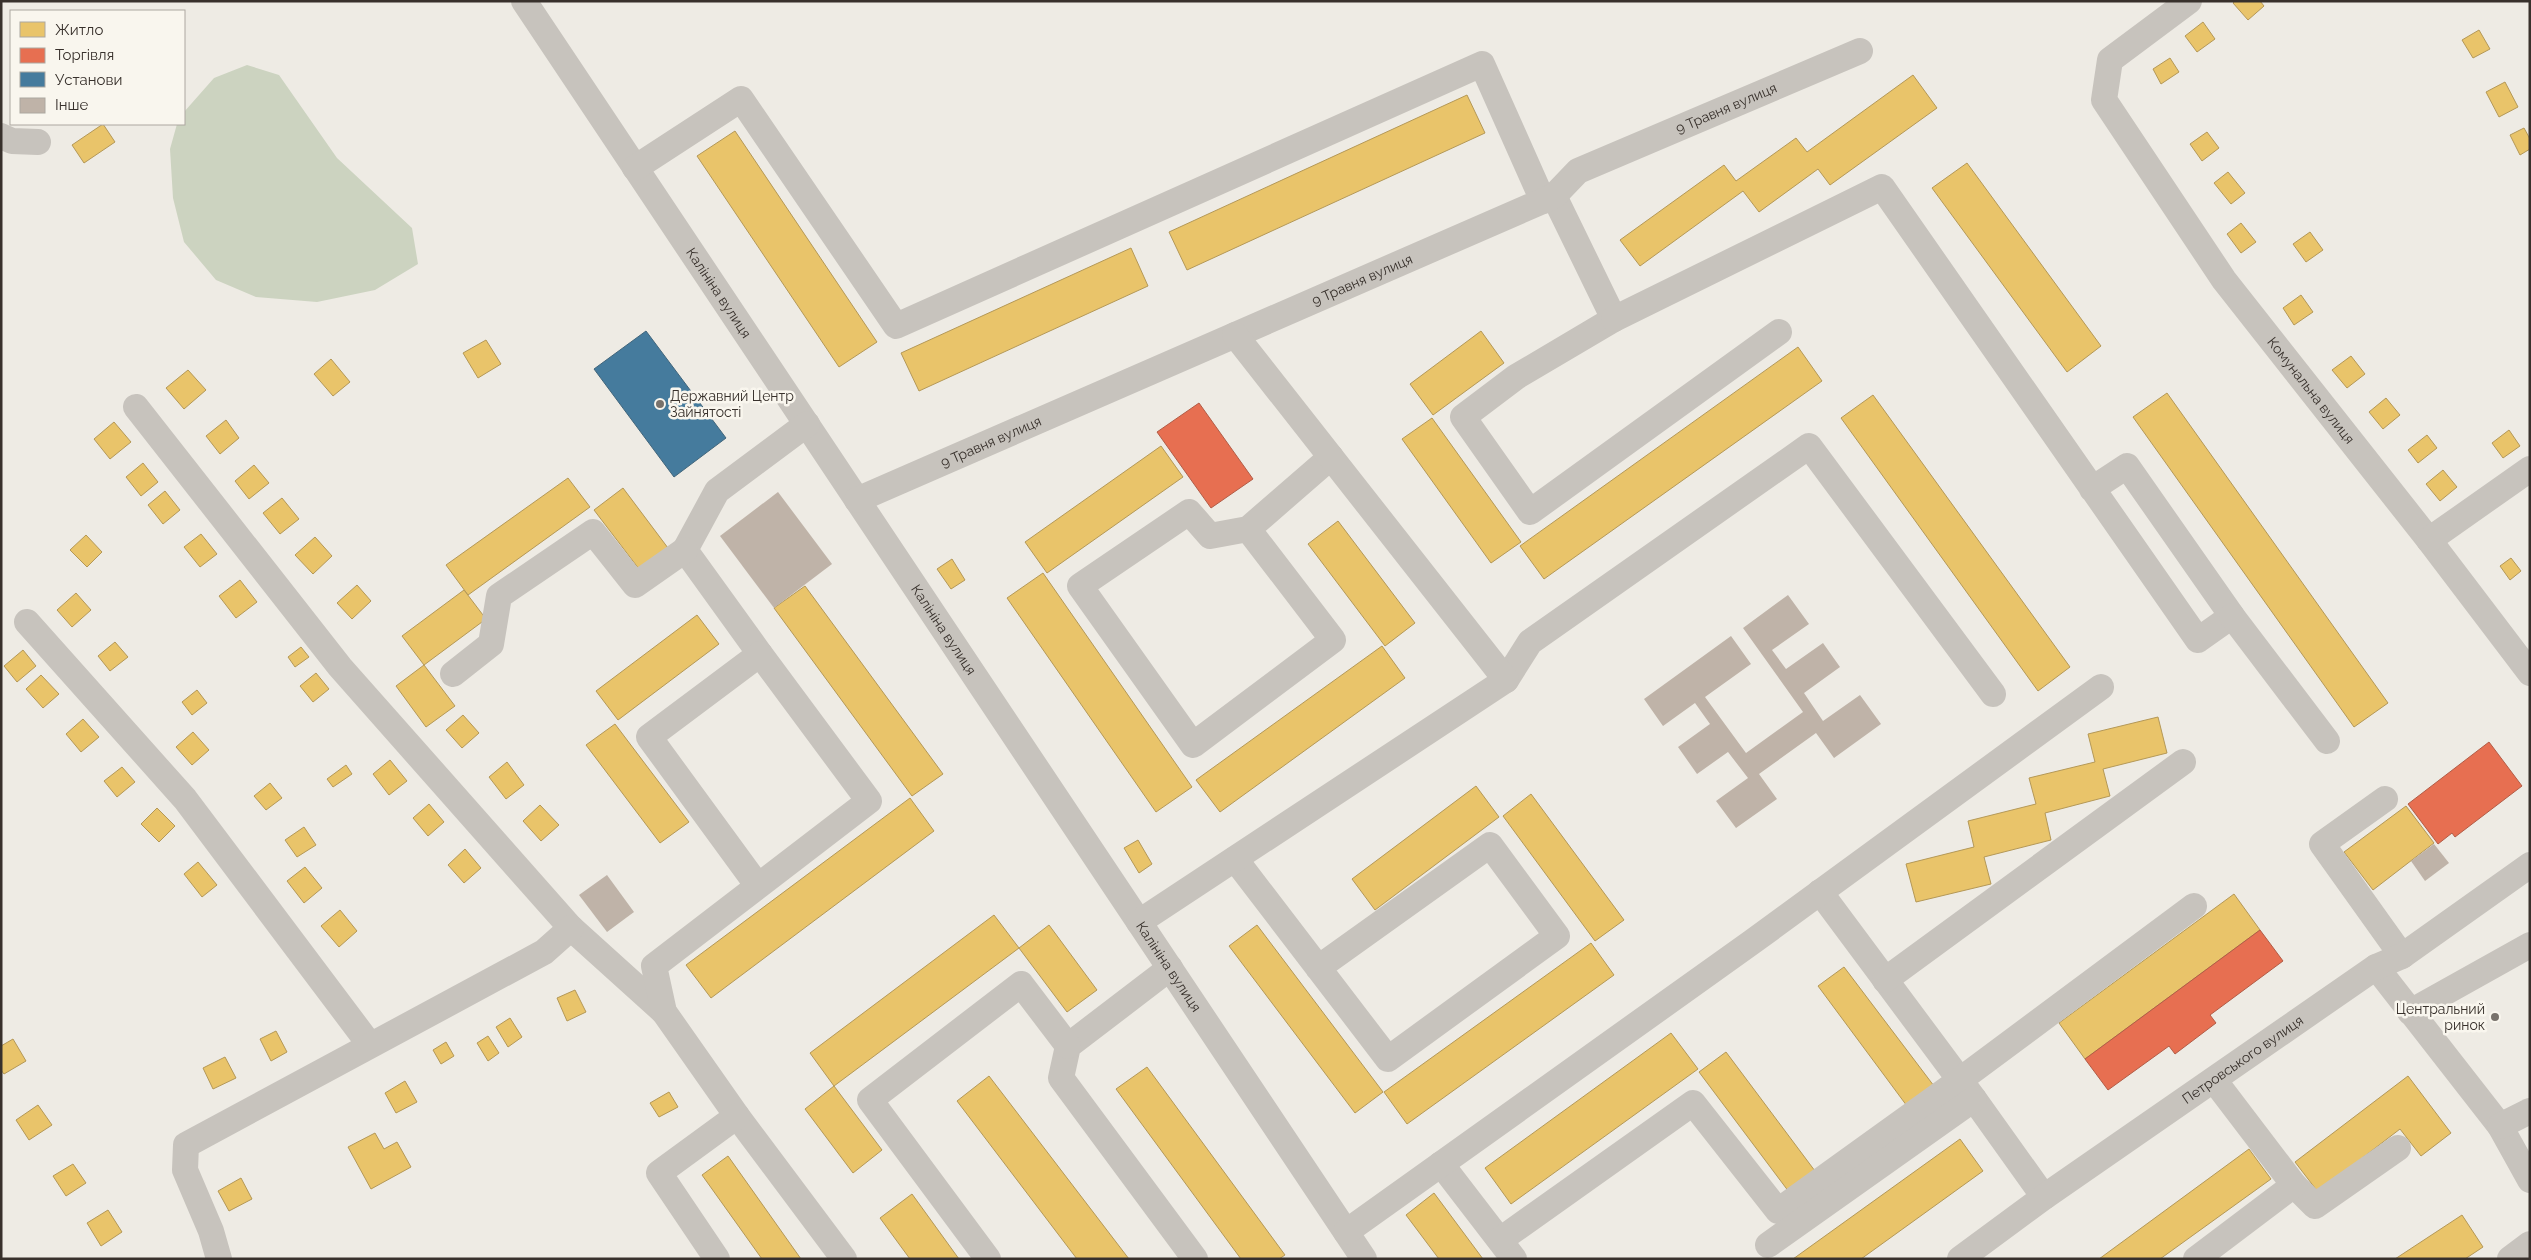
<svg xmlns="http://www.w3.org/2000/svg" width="2531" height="1260" font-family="Raleway,sans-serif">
  <rect width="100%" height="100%" fill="#eeebe4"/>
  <path fill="#ccd3c0" d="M247,65L279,75L337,158L412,228L418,264L375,290L317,302L256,297L216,280L184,242L173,198L170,149L177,124H184V112L214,78Z"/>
  <g fill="#e9c46a" stroke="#b49857">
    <path d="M2235,1H2260L2264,6L2248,20L2233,3Z"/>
    <path d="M2203,22L2215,39L2197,52L2185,36Z"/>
    <path d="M2479,30L2490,49L2473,58L2462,40Z"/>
    <path d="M2170,58L2179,72L2161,84L2153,69Z"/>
    <path d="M1913,75L1937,108L1830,185L1818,169L1759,212L1743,191L1640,266L1620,240L1724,165L1736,181L1796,138L1807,152Z"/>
    <path d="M2505,82L2518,107L2499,117L2486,92Z"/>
    <path d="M1467,95L1485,133L1187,270L1169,232Z"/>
    <path d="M103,124L115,142L84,163L72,145Z"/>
    <path d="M2524,128L2530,139V149L2520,155L2510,135Z"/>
    <path d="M735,131L877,342L839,367L697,156Z"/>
    <path d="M2207,132L2219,148L2202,161L2190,144Z"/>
    <path d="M1967,163L2101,346L2067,372L1932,188Z"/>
    <path d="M2228,172L2245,193L2231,204L2214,183Z"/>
    <path d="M2241,223L2256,242L2241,253L2227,234Z"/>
    <path d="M2310,232L2323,250L2306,262L2293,244Z"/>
    <path d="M1131,248L1148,286L919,391L901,353Z"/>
    <path d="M2301,295L2313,312L2294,325L2283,308Z"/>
    <path d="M1481,331L1504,363L1433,415L1410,384Z"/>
    <path d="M486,340L501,364L478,378L463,353Z"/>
    <path d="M1798,347L1822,381L1544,579L1520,546Z"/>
    <path d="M2351,356L2365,374L2347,388L2332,370Z"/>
    <path d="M331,359L350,382L333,396L314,374Z"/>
    <path d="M188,370L206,390L184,409L166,388Z"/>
    <path d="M2167,393L2388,703L2354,727L2133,417Z"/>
    <path d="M1873,395L2070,667L2038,691L1841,418Z"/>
    <path d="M2386,398L2400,415L2383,429L2369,412Z"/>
    <path d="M1432,418L1521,542L1491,563L1402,439Z"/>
    <path d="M226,420L239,438L220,454L206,436Z"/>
    <path d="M114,422L131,442L110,459L94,439Z"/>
    <path d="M2509,430L2520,446L2503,458L2492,443Z"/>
    <path d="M2427,435L2437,448L2418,463L2408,450Z"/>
    <path d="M1161,446L1183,477L1047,573L1025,542Z"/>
    <path d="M143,463L158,482L141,496L126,477Z"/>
    <path d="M254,465L269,483L249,499L235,481Z"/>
    <path d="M2443,470L2457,487L2440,501L2426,484Z"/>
    <path d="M568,478L590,507L468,595L446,565Z"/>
    <path d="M623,488L668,548L639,569L594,510Z"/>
    <path d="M165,491L180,510L163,524L148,505Z"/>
    <path d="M282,498L299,519L280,534L263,513Z"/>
    <path d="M1338,521L1415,623L1385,646L1308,544Z"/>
    <path d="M201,534L217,554L200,567L184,547Z"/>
    <path d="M86,535L102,552L87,567L70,550Z"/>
    <path d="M315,537L332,556L313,574L295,555Z"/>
    <path d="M2511,558L2521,571L2510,580L2500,566Z"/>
    <path d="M952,559L965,580L951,589L937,569Z"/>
    <path d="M1043,573L1192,787L1156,812L1007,598Z"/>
    <path d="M240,580L257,602L236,618L219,596Z"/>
    <path d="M357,585L371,601L352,619L337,603Z"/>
    <path d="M805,586L943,774L912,796L774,608Z"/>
    <path d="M464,590L486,619L424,665L402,636Z"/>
    <path d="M76,593L91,610L72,627L57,610Z"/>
    <path d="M697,615L719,644L618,720L596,691Z"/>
    <path d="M115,642L128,657L110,671L98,656Z"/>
    <path d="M1382,646L1405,678L1220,812L1196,780Z"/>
    <path d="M301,647L309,657L295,667L288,657Z"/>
    <path d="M23,650L36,666L17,682L4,666Z"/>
    <path d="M424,665L455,706L426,727L396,686Z"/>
    <path d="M316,673L329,689L313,702L300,686Z"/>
    <path d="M41,675L59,694L43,708L26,689Z"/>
    <path d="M197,690L207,703L192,715L182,702Z"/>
    <path d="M463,715L479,733L462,748L446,730Z"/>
    <path d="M2158,717L2167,753L2103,769L2110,796L2045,813L2051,840L1984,857L1991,884L1916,902L1906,864L1974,847L1968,821L2036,804L2029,778L2095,762L2088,734Z"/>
    <path d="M83,719L99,737L81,752L66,734Z"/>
    <path d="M615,724L689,822L660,843L586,745Z"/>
    <path d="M193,732L209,750L192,765L176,747Z"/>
    <path d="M390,760L407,781L389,795L373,774Z"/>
    <path d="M507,762L524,785L506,799L489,777Z"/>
    <path d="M346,765L352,774L333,787L327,779Z"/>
    <path d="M122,767L135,782L117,797L104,781Z"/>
    <path d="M270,783L282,798L266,810L254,796Z"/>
    <path d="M1476,786L1499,817L1375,910L1352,879Z"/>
    <path d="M1531,794L1624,920L1595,941L1503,816Z"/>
    <path d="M910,798L934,831L711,998L686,965Z"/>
    <path d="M429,804L444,822L428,836L413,818Z"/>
    <path d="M540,805L559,825L541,841L523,821Z"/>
    <path d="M2406,806L2434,843L2373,890L2344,852Z"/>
    <path d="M157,808L175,826L159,842L141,824Z"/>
    <path d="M304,827L316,845L297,857L285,840Z"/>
    <path d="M1138,840L1152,864L1139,873L1124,848Z"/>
    <path d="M465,849L481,868L464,883L448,865Z"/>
    <path d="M198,862L217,885L202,897L184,874Z"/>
    <path d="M305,867L322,888L304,903L287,881Z"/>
    <path d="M2234,894L2260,930L2085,1059L2059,1023Z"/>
    <path d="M340,910L357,931L339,947L321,926Z"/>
    <path d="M994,915L1019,948L834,1086L810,1053Z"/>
    <path d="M1049,925L1097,990L1067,1012L1019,948Z"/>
    <path d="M1257,925L1383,1092L1355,1113L1229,946Z"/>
    <path d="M1591,943L1614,975L1407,1124L1384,1092Z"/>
    <path d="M1844,967L1934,1086L1907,1106L1818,986Z"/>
    <path d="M575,990L586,1012L567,1021L557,998Z"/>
    <path d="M510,1018L522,1037L508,1047L496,1027Z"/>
    <path d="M276,1031L287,1052L271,1061L260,1039Z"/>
    <path d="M1671,1033L1698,1069L1511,1204L1485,1168Z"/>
    <path d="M488,1036L499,1053L488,1061L477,1043Z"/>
    <path d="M13,1039L26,1061L4,1074L1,1070V1046Z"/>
    <path d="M446,1042L454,1056L441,1064L433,1050Z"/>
    <path d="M1726,1052L1815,1171L1789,1192L1699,1072Z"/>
    <path d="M225,1057L236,1078L213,1089L203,1068Z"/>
    <path d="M1147,1067L1285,1255L1279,1259H1241L1116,1089Z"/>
    <path d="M989,1076L1129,1259H1077L957,1101Z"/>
    <path d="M2408,1076L2451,1133L2421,1156L2400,1129L2318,1192L2295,1162Z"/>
    <path d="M405,1081L417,1102L396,1113L385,1093Z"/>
    <path d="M834,1086L882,1150L853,1173L805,1109Z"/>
    <path d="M669,1092L678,1107L659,1117L650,1103Z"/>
    <path d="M38,1105L52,1125L29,1140L16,1120Z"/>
    <path d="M375,1133L384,1149L397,1142L411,1167L371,1189L348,1147Z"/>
    <path d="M1960,1139L1983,1171L1861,1259H1793Z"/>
    <path d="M2249,1149L2271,1179L2160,1259H2099Z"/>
    <path d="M728,1156L801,1259H762L702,1175Z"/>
    <path d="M73,1164L86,1183L66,1196L53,1176Z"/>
    <path d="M241,1178L252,1199L229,1211L218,1191Z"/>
    <path d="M1434,1193L1483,1259H1439L1406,1215Z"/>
    <path d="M912,1194L959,1259H910L880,1218Z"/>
    <path d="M108,1210L122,1232L101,1246L87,1223Z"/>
    <path d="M2462,1215L2483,1247L2465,1259H2395Z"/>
  </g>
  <g fill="#e76f51" stroke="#b25c46">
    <path d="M1199,403L1253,479L1211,508L1157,432Z"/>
    <path d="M2489,742L2522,786L2455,837L2452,833L2438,844L2408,804Z"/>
    <path d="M2260,930L2283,961L2210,1015L2216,1023L2175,1054L2169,1046L2108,1090L2085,1059Z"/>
  </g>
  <path fill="#457b9d" stroke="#41657b" d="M646,331L726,438L674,477L594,369Z"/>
  <g fill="#bfb3a8">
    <path d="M778,492L832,564L774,608L720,536Z"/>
    <path d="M1788,595L1809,624L1772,650L1786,669L1823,643L1840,667L1804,693L1823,721L1860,695L1881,724L1834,758L1816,733L1759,774L1777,799L1736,828L1716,801L1748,778L1728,752L1697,774L1678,747L1710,724L1695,703L1663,726L1644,699L1731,636L1751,664L1705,697L1746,753L1803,712L1743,628Z"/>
    <path d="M2434,844L2449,863L2425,881L2411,861Z"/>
    <path d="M607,875L634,912L607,932L579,895Z"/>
  </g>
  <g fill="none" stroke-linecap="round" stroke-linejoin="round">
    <g stroke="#c7c3bd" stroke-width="26">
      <path id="s1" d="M524,1L1364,1259"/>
      <path id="s2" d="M2189,1L2110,60L2104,100L2224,280L2429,540L2530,673"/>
      <path d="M1,136L12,141L38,142"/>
      <path d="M635,168L741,99L896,326L1482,64L1543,201"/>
      <path d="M1554,196L1614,319L1516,377L1463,417L1530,512L1779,332"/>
      <path d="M1614,319L1882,187L2198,640L2232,616L2127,466L2092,489"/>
      <path d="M136,407L340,667L571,928L664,1012"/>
      <path id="s3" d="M857,500L1554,196L1578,171L1860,51"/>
      <path d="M1248,529L1210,536L1189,512L1080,586L1193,745L1333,640L1248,529L1331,457"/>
      <path d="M2429,540L2530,469"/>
      <path d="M2232,616L2327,741"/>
      <path d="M27,622L185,799L370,1045"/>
      <path d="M760,654L685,550L717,491L807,424"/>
      <path d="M453,674L491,644L499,596L593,532L635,585L685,550"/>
      <path d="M1506,680L1530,642L1809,446L1993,694"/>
      <path d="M2385,799L2322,844L2402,956"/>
      <path d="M1235,859L1388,1059L1557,936L1490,845L1318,968"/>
      <path d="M758,886L649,737L760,654L869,801L654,966L664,1012L737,1116L844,1259"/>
      <path d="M1820,892L1974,1099L2044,1197"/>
      <path d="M1139,922L1506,680L1235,335"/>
      <path d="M2376,967L2500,1126L2530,1180"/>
      <path d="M1170,968L1068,1046L1061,1078L1195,1259"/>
      <path d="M1885,980L2183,762"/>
      <path d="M2410,1012L2530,945"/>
      <path d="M2500,1126L2530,1111"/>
      <path d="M1441,1164L1514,1259"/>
      <path d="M2294,1185L2315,1206L2398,1148"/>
      <path d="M1346,1232L1752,942L2101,687"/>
      <path d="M1500,1240L1693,1103L1778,1211L1960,1080L2194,906"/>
      <path d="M1768,1245L1974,1099"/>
      <path d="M219,1259L211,1231L185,1170L186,1145L544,952L571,928"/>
      <path d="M717,1259L659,1173L737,1116"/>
      <path d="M988,1259L870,1100L1021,984L1068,1046"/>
      <path id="s4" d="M1960,1259L2044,1197L2376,967L2402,956L2530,865"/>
      <path d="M2196,1259L2294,1185L2214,1080"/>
      <path d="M2510,1259L2530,1244"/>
    </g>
  </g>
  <g fill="#78726c" stroke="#f9f6ee" stroke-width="2">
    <circle cx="660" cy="404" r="5"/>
    <circle cx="2495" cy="1017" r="5"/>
  </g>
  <g text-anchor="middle" stroke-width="5" stroke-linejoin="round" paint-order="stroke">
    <g font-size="14" fill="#38312c" stroke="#f9f6ee">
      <text dy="5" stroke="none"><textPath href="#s3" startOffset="956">9 Травня вулиця</textPath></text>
      <text dy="5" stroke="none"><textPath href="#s3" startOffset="551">9 Травня вулиця</textPath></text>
      <text dy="5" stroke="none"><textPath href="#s1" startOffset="351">Калініна вулиця</textPath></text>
      <text dy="5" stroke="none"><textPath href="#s2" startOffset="496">Комунальна вулиця</textPath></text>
      <text dy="5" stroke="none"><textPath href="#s3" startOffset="146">9 Травня вулиця</textPath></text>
      <text dy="5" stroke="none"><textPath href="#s1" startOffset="756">Калініна вулиця</textPath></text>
      <text dy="5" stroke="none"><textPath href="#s1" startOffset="1161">Калініна вулиця</textPath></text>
      <text dy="5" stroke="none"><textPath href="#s4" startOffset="346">Петровського вулиця</textPath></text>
    </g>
    <g font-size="14" fill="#38312c" stroke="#f9f6ee" text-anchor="start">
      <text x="670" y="401">Державний Центр<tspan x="670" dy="16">Зайнятості</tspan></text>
      <text x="2485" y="1014" text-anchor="end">Центральний<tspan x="2485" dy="16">ринок</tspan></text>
    </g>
  </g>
  <rect width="2531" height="1260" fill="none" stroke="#38312c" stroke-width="5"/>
  <rect x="10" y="10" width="175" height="115" fill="#f9f6ee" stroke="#aca7a0"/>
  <rect x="20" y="22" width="25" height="15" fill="#e9c46a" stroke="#aca7a0"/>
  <text x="55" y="35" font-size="15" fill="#38312c">Житло</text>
  <rect x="20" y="48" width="25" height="15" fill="#e76f51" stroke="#aca7a0"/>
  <text x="55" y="60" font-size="15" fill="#38312c">Торгівля</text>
  <rect x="20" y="72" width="25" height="15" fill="#457b9d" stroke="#aca7a0"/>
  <text x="55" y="85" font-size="15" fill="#38312c">Установи</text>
  <rect x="20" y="98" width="25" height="15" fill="#bfb3a8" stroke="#aca7a0"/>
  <text x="55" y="110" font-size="15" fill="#38312c">Інше</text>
</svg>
